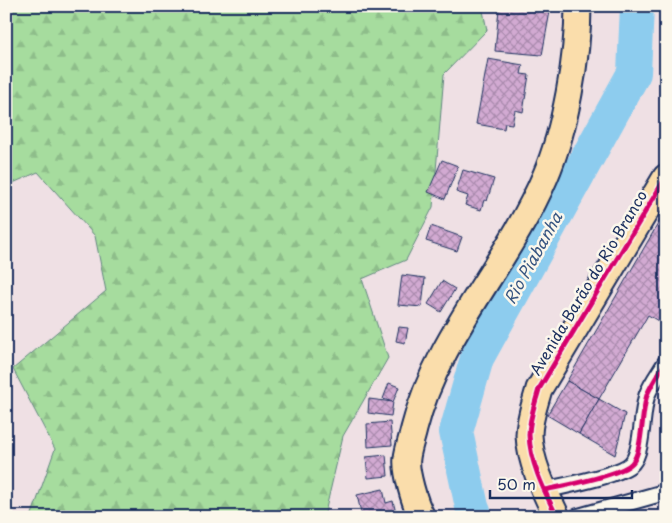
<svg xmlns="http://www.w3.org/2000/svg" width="672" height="523" font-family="'Playpen Sans',sans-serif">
  <defs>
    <pattern id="forest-firs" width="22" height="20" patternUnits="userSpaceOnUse" patternTransform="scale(1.25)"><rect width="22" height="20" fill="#a6dc9e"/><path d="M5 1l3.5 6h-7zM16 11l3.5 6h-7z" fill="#8ebd8a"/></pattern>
    <pattern id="building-cross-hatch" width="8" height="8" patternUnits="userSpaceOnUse" patternTransform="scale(1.25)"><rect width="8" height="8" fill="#d2aad2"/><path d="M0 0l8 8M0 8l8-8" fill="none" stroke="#aa8bae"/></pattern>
  </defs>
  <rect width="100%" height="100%" fill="#efe0e4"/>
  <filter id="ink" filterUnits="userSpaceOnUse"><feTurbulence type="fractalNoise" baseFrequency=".02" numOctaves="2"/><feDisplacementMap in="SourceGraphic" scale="10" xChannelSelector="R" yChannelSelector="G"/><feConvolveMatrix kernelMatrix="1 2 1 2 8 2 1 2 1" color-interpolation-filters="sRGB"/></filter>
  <g filter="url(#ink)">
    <path fill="url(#forest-firs)" stroke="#60867e" d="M6,6H482L487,30L444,74L433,207L406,260L362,279L388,358L343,436L324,517H31L55,449L13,369L106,291L95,236L38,172L6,186Z"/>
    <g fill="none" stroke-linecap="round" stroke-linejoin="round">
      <path stroke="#8dccee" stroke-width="34" d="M476,517L472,507L456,432L477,358L634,73L637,6"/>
    </g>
    <g fill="url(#building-cross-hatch)" stroke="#1b2f5e">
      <path d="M514,6H551L542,55L495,51L499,9Z"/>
      <path d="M488,59L523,65L521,74L529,75L523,112L515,110L512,124L505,123L504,129L476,124Z"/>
      <path d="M442,160L458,166L445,199L428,192Z"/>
      <path d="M463,170L494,179L487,201L484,200L481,210L465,205L468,196L456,192Z"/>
      <path d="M666,210V312L660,322L648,315L599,399L567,381Z"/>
      <path d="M431,226L462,237L457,251L426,241Z"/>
      <path d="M402,275L425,278L422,307L398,305Z"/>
      <path d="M442,281L455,289L441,312L428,304Z"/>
      <path d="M399,327L408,328L405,343L396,341Z"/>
      <path d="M567,381L599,399L579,434L547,415Z"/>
      <path d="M389,383L399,387L393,402L383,399Z"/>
      <path d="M369,399L393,402L391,416L368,413Z"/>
      <path d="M599,399L625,414L615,455L579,434Z"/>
      <path d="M666,415V434L661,417Z"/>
      <path d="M390,422L392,445L368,447L367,424Z"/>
      <path d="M386,455L388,476L368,478L366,457Z"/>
      <path d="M383,489L386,503L393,501L397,517H362L357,495Z"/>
    </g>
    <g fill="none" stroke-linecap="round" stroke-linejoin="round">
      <defs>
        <g id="street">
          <path d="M545,490C563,486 622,475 632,463C643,451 641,413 647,395C651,384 660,372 666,362"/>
          <path d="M577,517L666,492"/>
        </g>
        <g id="primary">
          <path d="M422,517C415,505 405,471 407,458C408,449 412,438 414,429C437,336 508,264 545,177C565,131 578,57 578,6"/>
          <path d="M557,517C545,492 530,463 529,435C529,419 535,404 539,389L666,177"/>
        </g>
      </defs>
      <use href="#street" stroke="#1b2f5e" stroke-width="19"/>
      <use href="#primary" stroke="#1b2f5e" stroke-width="29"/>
      <use href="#street" stroke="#fbf7ec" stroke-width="15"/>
      <use href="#primary" stroke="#faddab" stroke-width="25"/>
      <defs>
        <g id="cycleway">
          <path d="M545,490C563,486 622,475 632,463C643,451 641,413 647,395C651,384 660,372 666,362"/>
          <path d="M557,517C545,492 530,463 529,435C529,419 535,404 539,389L666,177"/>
        </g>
      </defs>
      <use href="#cycleway" stroke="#fbf7ec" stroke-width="8"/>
      <use href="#cycleway" stroke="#d6006c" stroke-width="5"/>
    </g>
  </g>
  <g text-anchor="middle" stroke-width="5" stroke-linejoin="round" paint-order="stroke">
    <g font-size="15" fill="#1b2f5e" stroke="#fbf7ec">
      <text transform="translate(589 283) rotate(-59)" y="5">Avenida Barão do Rio Branco</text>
    </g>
    <g font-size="16" font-style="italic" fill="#385682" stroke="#fbf7ec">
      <text transform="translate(533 258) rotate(-61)" y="6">Rio Piabanha</text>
    </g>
  </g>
  <rect width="672" height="523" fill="none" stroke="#fbf7ec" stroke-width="25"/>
  <rect x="12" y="12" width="647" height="498" fill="none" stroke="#1b2f5e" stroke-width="2" filter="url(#ink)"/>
  <path d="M490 490v8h142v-8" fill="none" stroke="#1b2f5e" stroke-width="2.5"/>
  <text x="497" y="490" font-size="15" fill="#1b2f5e" stroke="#fbf7ec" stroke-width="4" paint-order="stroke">50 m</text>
</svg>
